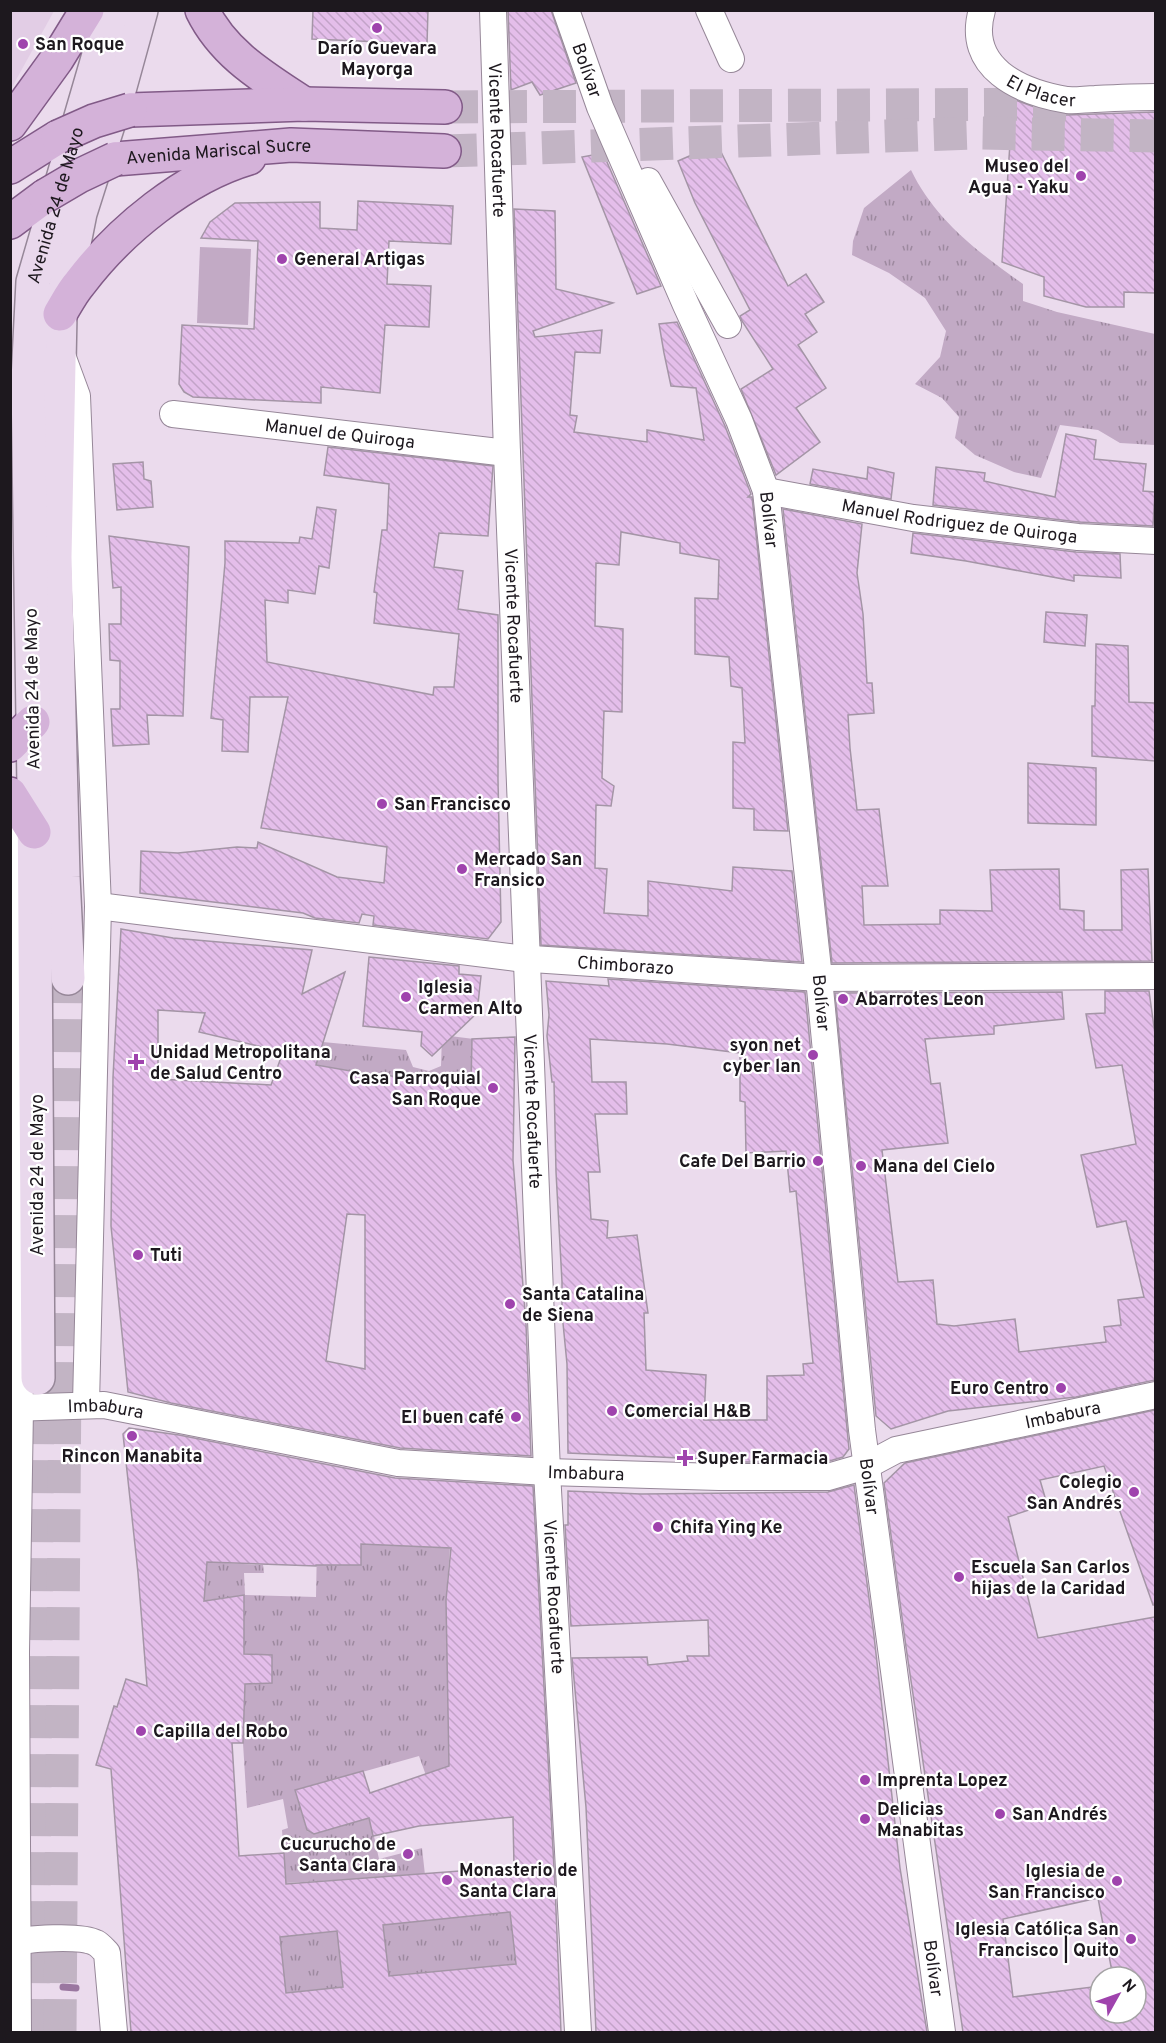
<svg xmlns="http://www.w3.org/2000/svg" width="1166" height="2043" font-family="Overpass,sans-serif">
  <defs>
    <pattern id="grass-tufts" width="24" height="20" patternUnits="userSpaceOnUse" patternTransform="scale(1.5)"><rect width="24" height="20" fill="#c2aac5"/><path d="M3 7l-1-3M5 7V3M7 7l1-3M15 17l-1-3M17 17v-4M19 17l1-3" fill="none" stroke="#9d899f"/></pattern>
    <pattern id="building-back-hatch" width="6" height="6" patternUnits="userSpaceOnUse" patternTransform="scale(1.5)"><rect width="6" height="6" fill="#e4beea"/><path d="M-1 5l2 2M0 0l6 6M5-1l2 2" fill="none" stroke="#c3a3c8"/></pattern>
  </defs>
  <rect width="100%" height="100%" fill="#ebdbed"/>
  <path fill="#e2cde5" d="M11,10L54,11L11,89L10,11Z"/>
  <g fill="url(#grass-tufts)">
    <path d="M911,170C935,220 979,253 1023,284V301L1057,312L1155,334V445L1120,443L1098,430L1060,425L1041,478L1014,472L975,455L955,438L959,417L942,398L915,384L940,357L946,331L925,298L889,273L852,255L853,241L864,208Z"/>
    <path d="M442,1035L474,1039L472,1057L470,1119L464,1101L465,1082L362,1073L316,1065L323,1042L406,1050L413,1067L429,1071L441,1066Z"/>
    <path d="M317,1543L361,1565V1544L450,1548L446,1600L449,1751H476L428,1781L419,1756L295,1791L307,1831L314,1834L370,1818L379,1859L422,1848L425,1875L286,1883L282,1830L288,1828L283,1799L247,1808L243,1743L245,1684L271,1683L272,1656L244,1654V1595L186,1603L207,1562L263,1565L264,1573H244L245,1595L316,1597Z"/>
    <path d="M510,1912L516,1964L389,1976L383,1925Z"/>
    <path d="M337,1931L343,1987L286,1993L280,1937Z"/>
  </g>
  <path fill="#c2aac5" d="M200,247L251,249L248,325L197,323Z"/>
  <g fill="none" stroke-linecap="round" stroke-linejoin="round">
    <path stroke="#9a77a0" stroke-width="7" d="M63,1987L76,1988"/>
  </g>
  <g fill="url(#building-back-hatch)" stroke="#a495a6" stroke-width="1.5" fill-rule="evenodd">
    <path d="M313,10H428L427,44L312,39Z"/>
    <path d="M508,10H551L576,83L540,95L532,82L511,90Z"/>
    <path d="M1013,99L1045,111L1066,115L1155,112V293L1124,292V307H1086L1044,296V277L1002,262Z"/>
    <path d="M717,144L788,286L806,274L824,302L805,314L817,332L798,345L826,388L796,408L820,442L776,475L741,389L773,369L742,321L740,316L750,310L695,203L678,161Z"/>
    <path d="M603,153L661,286L637,294L582,157Z"/>
    <path d="M358,201L453,206L451,244L389,241L387,284L431,286L429,327L385,325L380,393L321,387V403L193,397L184,392L179,384L182,325L254,329L258,241L201,238L210,222L235,203L320,202V228L357,230Z"/>
    <path d="M514,209L555,211L556,289L613,303L533,331L535,337L602,330L600,353L575,352L570,415L577,416L574,432L647,442V430L704,440L696,388L671,386L664,353L659,324L677,322L725,426L751,494L748,497H752L788,831L754,830V809L733,808V742L745,743L742,688L731,686L729,657L695,654V598L718,599L719,560L680,553V543L621,532L619,565L596,563L595,626L623,629L622,712L604,711L602,778L614,786L611,806L596,805L595,868L607,869L604,913L648,916V881L732,891L733,867L792,871L802,962L541,945Z"/>
    <path d="M1066,434L1096,440L1094,459L1146,464L1143,491L1155,492L1153,526L1079,522L933,505L936,467L985,473L984,481L1055,497Z"/>
    <path d="M328,447L493,466L488,536L439,533L434,567L463,571L458,609L498,615V780L501,922L488,939L373,925L374,916L362,914L359,923L315,918L303,913L140,893L141,851L178,853L237,847L257,848L258,842L337,877L384,883L387,847L261,828L288,697H250L248,752L222,751L223,720L211,718L225,563V541L299,543L300,537L312,539L317,507L336,510L329,568L319,566L315,594L288,590V603L265,600L267,662L433,695L434,687H454L459,634L374,623L377,593L374,592L382,530H387L389,484L324,475Z"/>
    <path d="M143,462L144,479L151,481L153,507L117,510L113,464Z"/>
    <path d="M868,467L894,473L891,499L810,484L813,469L867,479Z"/>
    <path d="M783,509L862,524L857,573L863,614L867,683H872L874,713L848,715L850,748L857,810L879,809L888,886H862L864,925L940,924V910L992,911L990,870L1059,869L1060,909L1084,911V930H1122L1121,870L1148,869L1152,961L832,963Z"/>
    <path d="M913,533L1076,552L1120,554L1121,578L1074,575V581L966,561L911,553Z"/>
    <path d="M109,536L189,547L183,716L147,715L149,744L113,746L111,709H120V661L110,660L109,624H121V587L113,588Z"/>
    <path d="M1046,612L1087,615L1085,646L1044,642Z"/>
    <path d="M1096,644L1128,646L1129,702L1155,703V761L1092,756V706H1095Z"/>
    <path d="M1028,763L1096,768V825L1028,823Z"/>
    <path d="M121,929L173,938L312,950L302,994L345,972L316,1065L362,1073L471,1084L472,1039L515,1037L513,1160L526,1324L531,1456L400,1448L171,1403L128,1392L111,1226L113,1077ZM158,1010L205,1013L199,1032L283,1052L271,1085L158,1079ZM347,1214L365,1215V1369L326,1361Z"/>
    <path d="M369,957L459,966V974L481,976L477,1013L432,1056L421,1046L422,1032L363,1026Z"/>
    <path d="M608,979L805,992L849,1449L843,1457L826,1462H726V1460L568,1453L567,1364L562,1313V1282L556,1172L554,1082H552L547,1036L549,1015L546,981L609,986ZM590,1039L667,1044L740,1053V1101L745,1102L746,1153L786,1151L790,1192L796,1191L813,1363L803,1364L804,1375L767,1376V1420H704L706,1375L646,1370L644,1313H648L637,1235L607,1238L608,1221L591,1219L588,1172H600L595,1114H627L626,1082H592Z"/>
    <path d="M1105,991H1149L1155,1034V1380L1076,1397L948,1411L891,1429L876,1416L835,993L1062,992L1064,1019L994,1026V1034L925,1039L931,1084L940,1083L948,1143L882,1150L898,1282L933,1280L937,1324L954,1326L1015,1319L1019,1352L1106,1342L1104,1327L1121,1325L1118,1300L1144,1297L1126,1221L1097,1227L1081,1155L1136,1144L1122,1065L1096,1068L1086,1014L1105,1013Z"/>
    <path d="M1155,1410V1605H1153L1104,1466L1040,1480L1047,1504L1008,1517L1038,1638L1155,1617V2032H963L906,1647L884,1483L905,1463ZM1098,1898L1113,1977H1136V2013H1100V1986L1013,1997L1003,1919Z"/>
    <path d="M129,1428L179,1435L395,1478L533,1486L555,1886L561,2032H131L111,1769L96,1765L114,1706L117,1707L126,1679L147,1686L138,1573L123,1434ZM361,1544L451,1548L446,1600L449,1766L370,1793L363,1771L295,1790L307,1830L314,1834L369,1818L373,1836L419,1826L513,1817L514,1867L286,1884L284,1853L239,1856L232,1743H243L245,1684L272,1683V1655L244,1654V1595L204,1601L207,1562L316,1566V1565H361ZM510,1912L516,1964L389,1976L383,1925ZM337,1931L343,1987L286,1993L280,1937Z"/>
    <path d="M854,1485L874,1636L900,1868L927,2032H596L586,1807L572,1658L647,1657L648,1665L688,1661L687,1656H709L708,1620L571,1626L565,1525H568V1491L641,1494L828,1492Z"/>
  </g>
  <g fill="none" stroke-linecap="round" stroke-linejoin="round">
    <g stroke="#c2b4c4" stroke-width="33" stroke-dasharray="33 16" stroke-linecap="butt">
      <path d="M33,2032L38,1378"/>
      <path d="M60,2032L68,978"/>
    </g>
    <g stroke="#c2b4c4" stroke-width="33" stroke-dasharray="33 16" stroke-linecap="butt">
      <path d="M445,107L1076,104"/>
      <path d="M444,151L977,133L1156,136"/>
    </g>
    <defs>
      <path id="pedestrian" d="M11,831L16,1202"/>
      <g id="minor">
        <path id="s1" d="M493,10L507,453L547,1472L578,2032"/>
        <path id="s2" d="M566,10L600,107L686,305L739,420L766,491L819,978L862,1430L942,2032"/>
        <path d="M709,10L731,59"/>
        <path id="s3" d="M982,10C965,68 1020,92 1067,100C1076,101 1086,99 1095,99C1115,98 1135,97 1156,97"/>
        <path d="M648,181L728,325"/>
        <path d="M63,358L77,396L98,906L86,1404"/>
        <path id="s4" d="M173,414L507,453"/>
        <path id="s5" d="M766,491L913,518L1078,537L1156,541"/>
        <path id="s6" d="M98,906L517,958L819,978L1156,976"/>
        <path d="M10,1203L16,1202L20,1408L16,1652L18,2032"/>
        <path id="s7" d="M10,1408L104,1405L398,1463L547,1472L719,1477H828L866,1466L896,1450L1156,1395"/>
        <path d="M10,1944C26,1938 81,1935 96,1943C100,1945 104,1950 107,1953L114,2032"/>
      </g>
      <g id="secondary">
        <path d="M68,978L63,877L55,557L60,314L80,213L119,90L141,10"/>
        <path id="s8" d="M38,1378L34,788L28,380L33,282L112,10"/>
      </g>
      <g id="primary">
        <path d="M202,10C224,55 265,78 304,104"/>
        <path d="M130,110L304,104L445,107"/>
        <path d="M10,124L57,59L87,10"/>
        <path id="s9" d="M115,159L291,145L444,151"/>
        <path d="M10,167L58,137"/>
        <path d="M10,222L45,196"/>
        <path d="M60,314C66,304 72,292 80,283C120,230 185,177 249,158"/>
        <path d="M10,745L33,722"/>
        <path d="M10,794L34,832"/>
      </g>
    </defs>
    <use href="#pedestrian" stroke="#968798" stroke-width="22"/>
    <use href="#minor" stroke="#968798" stroke-width="28"/>
    <use href="#secondary" stroke="#968798" stroke-width="36"/>
    <use href="#primary" stroke="#815a87" stroke-width="36"/>
    <use href="#pedestrian" stroke="#fff" stroke-width="20"/>
    <use href="#minor" stroke="#fff" stroke-width="26"/>
    <use href="#secondary" stroke="#e9d8ec" stroke-width="33"/>
    <use href="#primary" stroke="#d4b2d9" stroke-width="33"/>
    <defs>
      <g id="primary-bridge">
        <path d="M58,137L94,121L130,110"/>
        <path d="M45,196L79,176L115,159"/>
      </g>
    </defs>
    <use href="#primary-bridge" stroke="#815a87" stroke-width="36" stroke-linecap="butt"/>
    <use href="#primary-bridge" stroke="#d4b2d9" stroke-width="33"/>
  </g>
  <g fill="#9f43ad" stroke="#fff" stroke-width="2">
    <circle cx="377" cy="28" r="6"/>
    <circle cx="23" cy="44" r="6"/>
    <circle cx="1081" cy="176" r="6"/>
    <circle cx="282" cy="259" r="6"/>
    <circle cx="382" cy="804" r="6"/>
    <circle cx="462" cy="869" r="6"/>
    <circle cx="406" cy="997" r="6"/>
    <circle cx="843" cy="999" r="6"/>
    <circle cx="813" cy="1055" r="6"/>
    <path d="M133 1053h6v6h6v6h-6v6h-6v-6h-6v-6h6z"/>
    <circle cx="493" cy="1088" r="6"/>
    <circle cx="818" cy="1161" r="6"/>
    <circle cx="861" cy="1166" r="6"/>
    <circle cx="138" cy="1255" r="6"/>
    <circle cx="510" cy="1304" r="6"/>
    <circle cx="1061" cy="1388" r="6"/>
    <circle cx="612" cy="1411" r="6"/>
    <circle cx="516" cy="1417" r="6"/>
    <circle cx="132" cy="1436" r="6"/>
    <path d="M682 1449h6v6h6v6h-6v6h-6v-6h-6v-6h6z"/>
    <circle cx="1134" cy="1492" r="6"/>
    <circle cx="658" cy="1527" r="6"/>
    <circle cx="959" cy="1577" r="6"/>
    <circle cx="141" cy="1731" r="6"/>
    <circle cx="865" cy="1780" r="6"/>
    <circle cx="1000" cy="1814" r="6"/>
    <circle cx="865" cy="1819" r="6"/>
    <circle cx="408" cy="1854" r="6"/>
    <circle cx="447" cy="1880" r="6"/>
    <circle cx="1117" cy="1881" r="6"/>
    <circle cx="1131" cy="1939" r="6"/>
  </g>
  <g text-anchor="middle" stroke-width="4.5" stroke-linejoin="round" paint-order="stroke">
    <g font-size="18" font-weight="bold" fill="#1d181e" stroke="#fff" text-anchor="start">
      <text x="35" y="50">San Roque</text>
      <text x="377" y="54" text-anchor="middle">Darío Guevara<tspan x="377" dy="21">Mayorga</tspan></text>
      <text x="1069" y="172" text-anchor="end">Museo del<tspan x="1069" dy="21">Agua - Yaku</tspan></text>
      <text x="294" y="265">General Artigas</text>
      <text x="394" y="810">San Francisco</text>
      <text x="474" y="865">Mercado San<tspan x="474" dy="21">Fransico</tspan></text>
      <text x="418" y="993">Iglesia<tspan x="418" dy="21">Carmen Alto</tspan></text>
      <text x="855" y="1005">Abarrotes Leon</text>
      <text x="801" y="1051" text-anchor="end">syon net<tspan x="801" dy="21">cyber lan</tspan></text>
      <text x="150" y="1058">Unidad Metropolitana<tspan x="150" dy="21">de Salud Centro</tspan></text>
      <text x="481" y="1084" text-anchor="end">Casa Parroquial<tspan x="481" dy="21">San Roque</tspan></text>
      <text x="806" y="1167" text-anchor="end">Cafe Del Barrio</text>
      <text x="873" y="1172">Mana del Cielo</text>
      <text x="150" y="1261">Tuti</text>
      <text x="522" y="1300">Santa Catalina<tspan x="522" dy="21">de Siena</tspan></text>
      <text x="1049" y="1394" text-anchor="end">Euro Centro</text>
      <text x="624" y="1417">Comercial H&amp;B</text>
      <text x="504" y="1423" text-anchor="end">El buen café</text>
      <text x="132" y="1462" text-anchor="middle">Rincon Manabita</text>
      <text x="697" y="1464">Super Farmacia</text>
      <text x="1122" y="1488" text-anchor="end">Colegio<tspan x="1122" dy="21">San Andrés</tspan></text>
      <text x="670" y="1533">Chifa Ying Ke</text>
      <text x="971" y="1573">Escuela San Carlos<tspan x="971" dy="21">hijas de la Caridad</tspan></text>
      <text x="153" y="1737">Capilla del Robo</text>
      <text x="877" y="1786">Imprenta Lopez</text>
      <text x="877" y="1815">Delicias<tspan x="877" dy="21">Manabitas</tspan></text>
      <text x="1012" y="1820">San Andrés</text>
      <text x="396" y="1850" text-anchor="end">Cucurucho de<tspan x="396" dy="21">Santa Clara</tspan></text>
      <text x="459" y="1876">Monasterio de<tspan x="459" dy="21">Santa Clara</tspan></text>
      <text x="1105" y="1877" text-anchor="end">Iglesia de<tspan x="1105" dy="21">San Francisco</tspan></text>
      <text x="1119" y="1935" text-anchor="end">Iglesia Católica San<tspan x="1119" dy="21">Francisco | Quito</tspan></text>
    </g>
    <g font-size="18" fill="#1d181e" stroke="#fff">
      <text dy="6" stroke="none"><textPath href="#s2" startOffset="64">Bolívar</textPath></text>
      <text dy="6" stroke="none"><textPath href="#s3" startOffset="116">El Placer</textPath></text>
      <text dy="6" stroke="none"><textPath href="#s1" startOffset="130">Vicente Rocafuerte</textPath></text>
      <text dy="6" stroke="none"><textPath href="#s9" startOffset="104">Avenida Mariscal Sucre</textPath></text>
      <text dy="6" stroke="none"><textPath href="#s8" startOffset="1176">Avenida 24 de Mayo</textPath></text>
      <text dy="6" stroke="none"><textPath href="#s4" startOffset="168">Manuel de Quiroga</textPath></text>
      <text dy="6" stroke="none"><textPath href="#s2" startOffset="550">Bolívar</textPath></text>
      <text dy="6" stroke="none"><textPath href="#s5" startOffset="196">Manuel Rodriguez de Quiroga</textPath></text>
      <text dy="6" stroke="none"><textPath href="#s1" startOffset="616">Vicente Rocafuerte</textPath></text>
      <text transform="translate(32 689) rotate(-91)" y="6">Avenida 24 de Mayo</text>
      <text dy="6" stroke="none"><textPath href="#s6" startOffset="531">Chimborazo</textPath></text>
      <text dy="6" stroke="none"><textPath href="#s2" startOffset="1036">Bolívar</textPath></text>
      <text dy="6" stroke="none"><textPath href="#s1" startOffset="1102">Vicente Rocafuerte</textPath></text>
      <text transform="translate(37 1175) rotate(-90)" y="6">Avenida 24 de Mayo</text>
      <text dy="6" stroke="none"><textPath href="#s7" startOffset="96">Imbabura</textPath></text>
      <text dy="6" stroke="none"><textPath href="#s7" startOffset="1068">Imbabura</textPath></text>
      <text dy="6" stroke="none"><textPath href="#s7" startOffset="582">Imbabura</textPath></text>
      <text dy="6" stroke="none"><textPath href="#s2" startOffset="1522">Bolívar</textPath></text>
      <text dy="6" stroke="none"><textPath href="#s1" startOffset="1588">Vicente Rocafuerte</textPath></text>
      <text dy="6" stroke="none"><textPath href="#s2" startOffset="2008">Bolívar</textPath></text>
    </g>
  </g>
  <rect width="1166" height="2043" fill="none" stroke="#1d181e" stroke-width="24"/>
  <g transform="translate(1118 1995) rotate(50)"><circle r="28" fill="#ffffff" stroke="#a5a3a5" stroke-width="1.5"/>
  <path d="M0-4.5L10 22L0 15L-10 22Z" fill="#9f43ad"/>
  <text y="-9" font-size="16" font-weight="bold" text-anchor="middle" fill="#1d181e">N</text>
  </g>
</svg>
